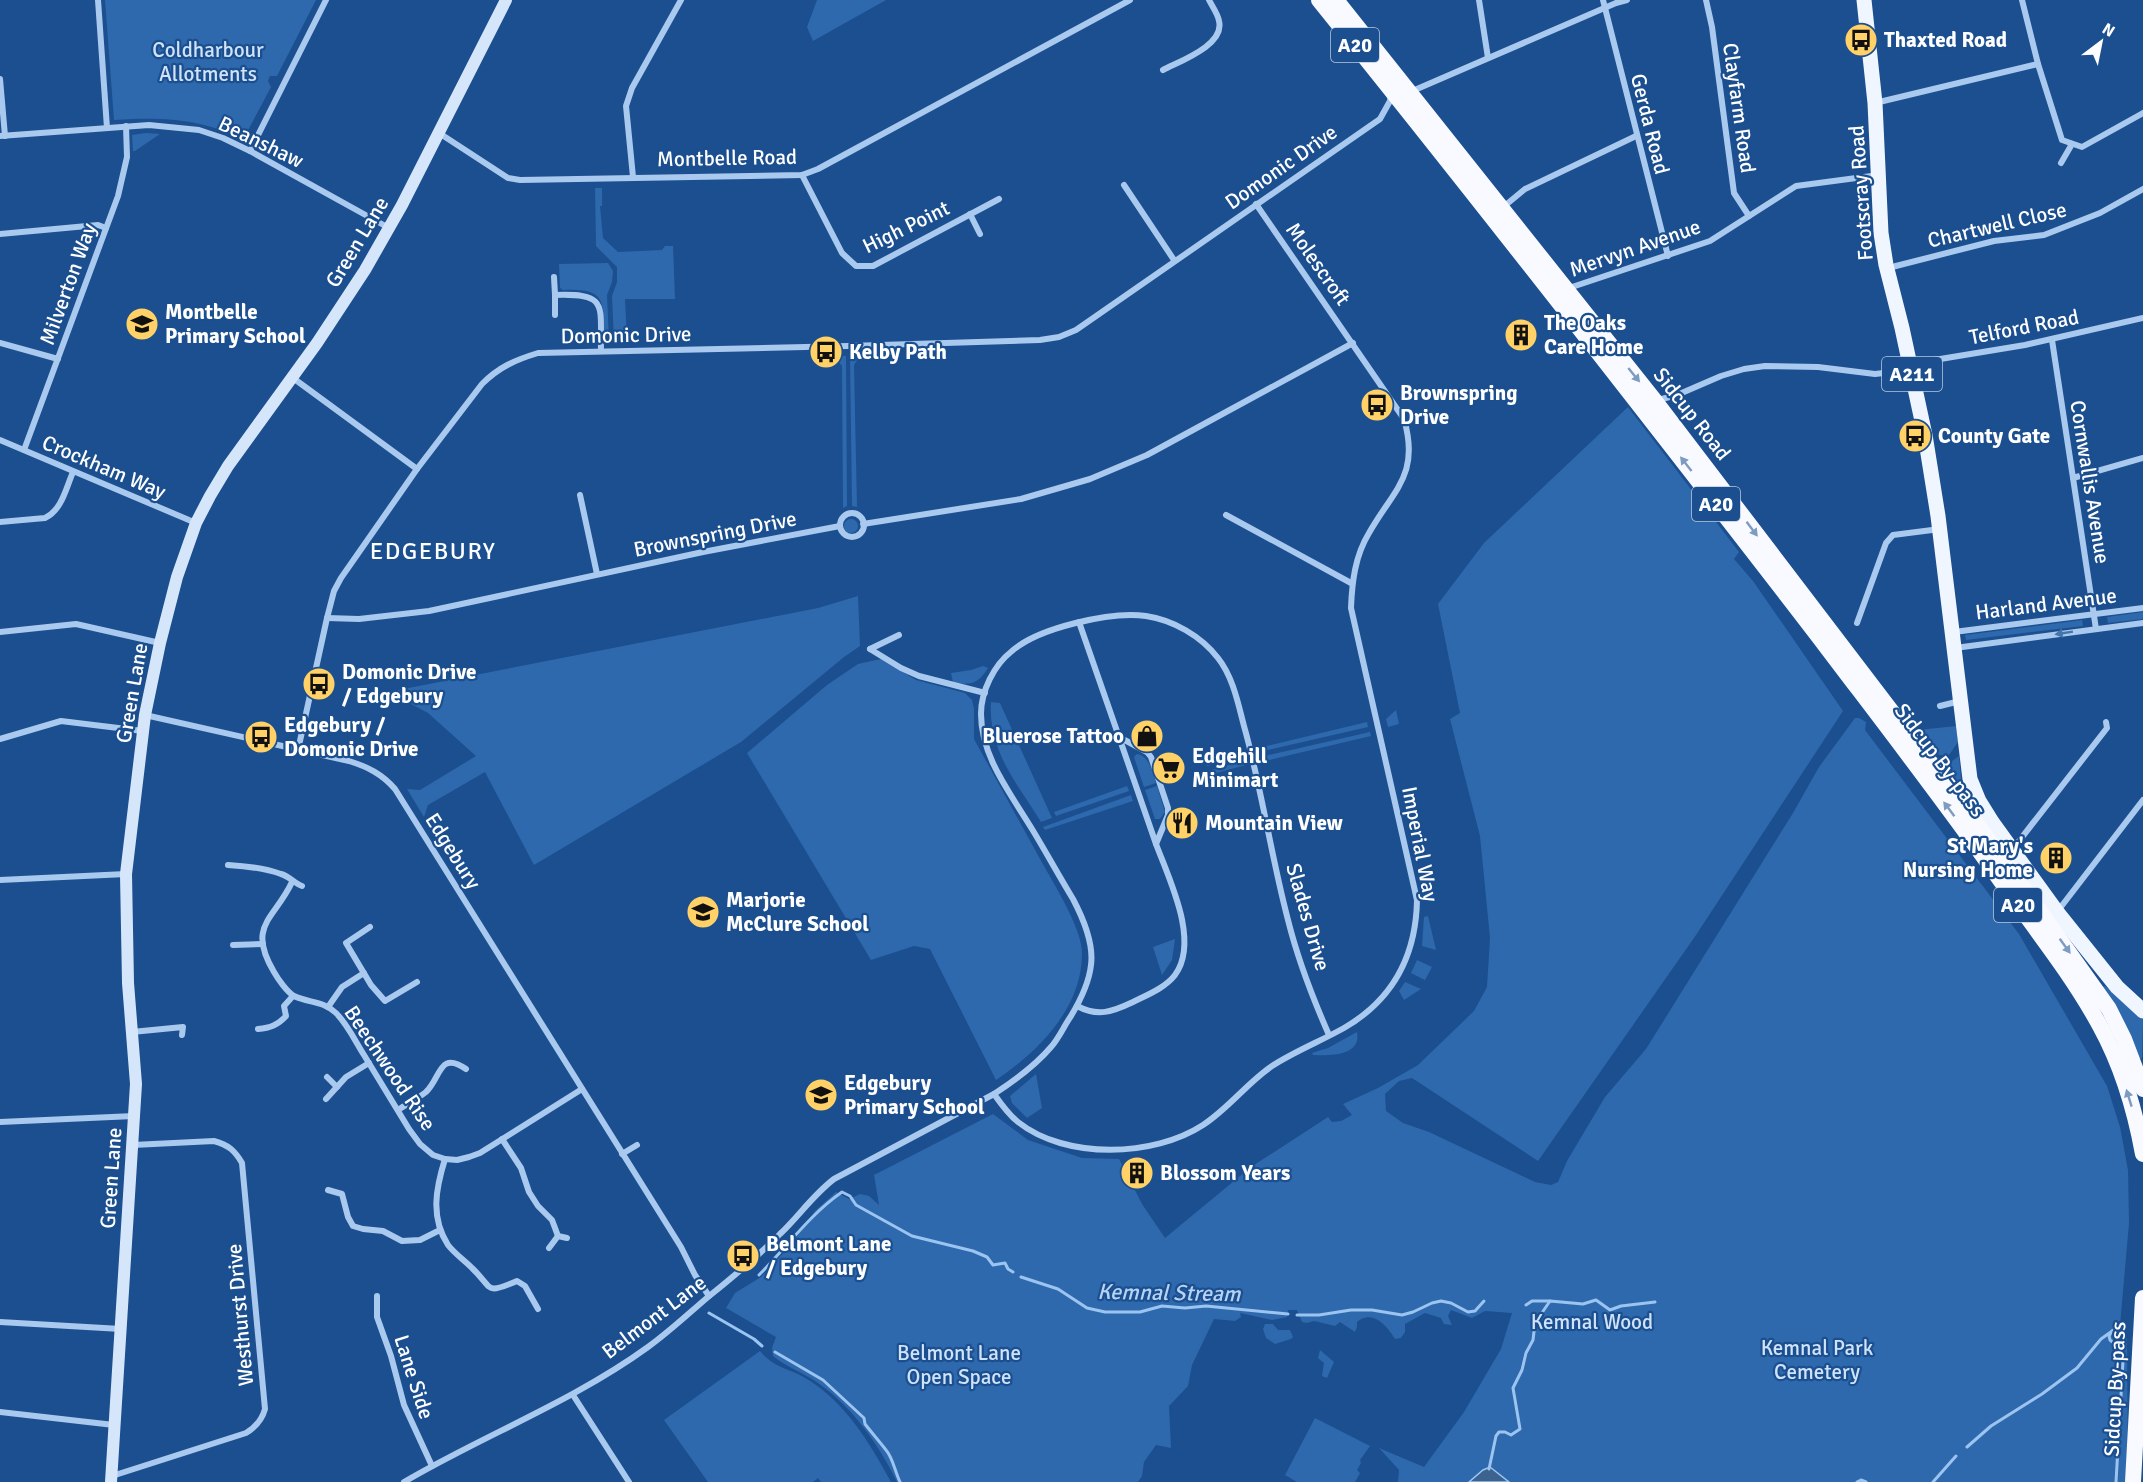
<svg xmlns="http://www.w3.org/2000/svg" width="2143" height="1482" font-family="Signika,sans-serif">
  <rect width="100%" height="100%" fill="#1b4f8f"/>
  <g fill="#2e69ad">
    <path d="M105,0H316L277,76H270L268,81L271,87L244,138C194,119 168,117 114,120Z"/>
    <path d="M817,0H886L813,41L807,27Z"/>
    <path d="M146,133L160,134L135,151H133L132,135Z"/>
    <path d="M595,188H602V206H600L603,238L618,252L662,250L665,246H673L675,299H625L627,341H614L612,296L617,282V267L596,246Z"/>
    <path d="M608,263L613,271L612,282L607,295L609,342H604C603,304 609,287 563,290L560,288L559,264Z"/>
    <path d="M860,355L854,365L857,507L852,506L850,356Z"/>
    <path d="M834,356H846L847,506L843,508L842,366Z"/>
    <path d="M1628,407L1739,552L1734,559L1753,581L1843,711L1696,935L1538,1161L1412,1078L1399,1081L1385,1094L1386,1111L1403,1123L1429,1132L1535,1182L1551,1185L1558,1182L1567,1161L1605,1097L1646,1049L1793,813L1819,767L1855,718H1859L1866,722L1865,730L2019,934L2107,1086L2120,1127L2128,1170L2129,1223L2119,1337L2127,1338L2128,1482H1398L1399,1470L1379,1448L1424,1467L1464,1412L1501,1349L1512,1313L1485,1311L1472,1318L1451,1310L1448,1316L1452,1325L1444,1324L1441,1318L1425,1313L1405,1324V1332L1401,1338L1395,1339C1387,1326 1373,1309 1357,1322V1327L1355,1332L1340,1322L1335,1326L1314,1321L1307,1323L1302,1322L1297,1310H1288L1287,1317L1272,1320L1240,1313L1241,1317L1235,1321L1214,1319L1192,1365L1188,1386L1169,1406L1171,1448L1156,1445L1144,1462L1142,1476L1138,1482H897C878,1443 850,1403 812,1379C799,1371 785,1366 773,1356L772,1348L776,1337L726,1308L735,1293L761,1277L792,1244L815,1211L836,1192L849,1199L860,1194L869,1196L879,1205L874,1175L993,1114L1028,1140L1082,1158L1119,1159L1142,1204L1165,1238L1251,1167L1328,1117L1332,1122L1341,1121L1352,1115L1343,1104L1378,1088L1418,1065L1474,1011L1487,987L1490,938L1480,836L1450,719L1460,713L1438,604L1484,543Z"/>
    <circle cx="851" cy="526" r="7"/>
    <path d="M858,596L860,646L844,657L741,742L534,865L485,772L428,805L424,817L407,789L420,790L476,756L428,713L388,692L818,608Z"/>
    <path d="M2143,612V619L2108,623L2107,617Z"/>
    <path d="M2082,620L2083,626L1966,640L1965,635Z"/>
    <path d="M881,659L916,680L965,693L972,700L974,709V739C996,779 1018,819 1040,859C1052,881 1083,929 1082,954C1082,1008 1038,1052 996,1080L930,949L914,946L871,960L747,753L827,685L858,664Z"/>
    <path d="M983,666L988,668C978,684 970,686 953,682L951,673L971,670Z"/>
    <path d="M991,702L1000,703L1052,818L1041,822C1017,783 988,751 991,702Z"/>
    <path d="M1396,710L1399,724L1388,727L1386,719Z"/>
    <path d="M1367,722L1368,727L1259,752L1258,748Z"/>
    <path d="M1956,726L1958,742L1949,755C1934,759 1926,742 1918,730Z"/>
    <path d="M1370,732L1371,736L1261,762L1260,757Z"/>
    <path d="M1243,751L1244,756L1207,766L1205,763Z"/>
    <path d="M1137,754C1150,756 1152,772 1156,783L1144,787L1134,757Z"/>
    <path d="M1959,756L1961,779L1976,814L1938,763L1948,764Z"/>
    <path d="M1245,760L1246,765L1209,775L1208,771Z"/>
    <path d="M1127,786L1129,791L1056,816L1054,812Z"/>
    <path d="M1157,786L1165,812L1160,819H1155L1145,790Z"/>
    <path d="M1131,795L1133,801L1045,830L1043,827Z"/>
    <path d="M1428,916L1436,950L1422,946L1424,917Z"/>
    <path d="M1175,939L1172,960L1162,975L1153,947Z"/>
    <path d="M1417,960L1432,967L1425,980L1411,973Z"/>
    <path d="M1405,982L1421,989L1404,1000L1399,991Z"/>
    <path d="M2105,986L2143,1019L2142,1058L2139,1059L2101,987Z"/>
    <path d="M1357,1032C1362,1056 1329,1056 1313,1055L1312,1053L1328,1048Z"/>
    <path d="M1036,1074L1042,1108L1027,1118L1012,1103L1010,1096Z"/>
    <path d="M1265,1324H1273L1278,1330H1290L1293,1337L1291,1339L1275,1344L1266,1338L1263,1329Z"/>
    <path d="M1320,1350L1334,1362L1327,1378L1322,1376L1324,1363L1318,1358Z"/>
    <path d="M760,1351C776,1370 788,1367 807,1379C845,1402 870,1443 891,1482H821L818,1478L813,1482H708L664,1420Z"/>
    <path d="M1315,1418L1370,1446L1360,1460L1361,1463L1357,1470L1360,1473L1355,1482H1297L1285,1475Z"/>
  </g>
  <path fill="#3c6290" stroke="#9cc4f0" stroke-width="1.5" d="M1490,1467L1509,1482H1469L1483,1470Z"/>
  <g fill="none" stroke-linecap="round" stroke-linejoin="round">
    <g stroke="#9cc4f0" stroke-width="3">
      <path d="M759,1275C787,1247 809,1215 842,1192L850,1196L856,1205L912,1236L973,1251L987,1257L993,1265L1005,1263L1008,1269L1013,1272"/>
      <path d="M1021,1277L1058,1289L1087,1308L1105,1312H1140L1162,1306L1185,1308L1206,1306L1288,1314"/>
      <path d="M1526,1305L1532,1301H1550"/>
      <path d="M709,1313L754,1339L762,1346"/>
      <path d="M1297,1315H1319L1351,1310H1372L1402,1315L1413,1312L1432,1303L1441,1301L1451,1303L1468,1312L1475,1311L1484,1301"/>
      <path d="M2112,1331L2109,1336L2110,1340L2120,1348L2123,1361L2116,1482"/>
      <path d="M775,1352L823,1380L864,1418L865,1424C872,1433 879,1441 886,1450C893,1458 895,1472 900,1482"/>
      <path d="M1967,1447L1991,1426L2042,1394L2077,1368L2101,1339L2115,1329"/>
      <path d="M1489,1469L1496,1436L1499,1432H1505L1511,1435L1520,1429L1513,1388L1522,1370L1526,1353L1533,1340L1535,1323L1550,1301L1583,1304L1596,1300L1610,1310L1621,1306L1655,1302"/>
      <path d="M1857,1482L1861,1480L1866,1482"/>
      <path d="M1933,1482L1956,1456"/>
    </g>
    <g stroke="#a9c9ee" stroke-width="6">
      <path d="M98,0L107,128"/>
      <path d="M1479,0L1488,58"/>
      <path d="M1603,0L1668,256"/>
      <path d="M1706,0L1712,27L1734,193L1749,216"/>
      <path d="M2022,0L2038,64L2062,140L2082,147L2143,113"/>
      <path d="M1163,70C1180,61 1225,45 1219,21C1218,14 1212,6 1209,0"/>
      <path d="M0,79L5,136"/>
      <path d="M1410,92L1616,3L1627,0"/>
      <path d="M1875,103L2038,64"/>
      <path d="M439,133L508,178L520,180L802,175L818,169L1130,0"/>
      <path d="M0,136L149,125L199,130L223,138L250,151L389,228"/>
      <path d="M250,151L326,0"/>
      <path d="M2061,163L2072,144"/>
      <path d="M802,175L842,253L856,266H873L999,199"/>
      <path d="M633,177L626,106L632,88L681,0"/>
      <path d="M1124,185L1174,260"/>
      <path d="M1502,208L1525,189L1636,136"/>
      <path d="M970,214L980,234"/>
      <path d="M0,234L98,225L106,228"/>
      <path d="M1888,268L1994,241L2044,235L2100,213L2143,189"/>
      <path d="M554,277L555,295C609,293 600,305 601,351"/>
      <path d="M1569,288L1710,241L1796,186L1879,175"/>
      <path d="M555,295V315"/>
      <path d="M2052,340L2096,629"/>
      <path d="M0,343L58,359"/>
      <path d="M1910,364L2025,345L2143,318"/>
      <path d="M293,378L417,469"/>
      <path d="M1658,400L1677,395L1721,376L1744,369L1765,366L1818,367L1875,374L1910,370"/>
      <path d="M0,440L196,523"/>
      <path d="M24,450L118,196L127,157L126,126"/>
      <path d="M2073,478L2143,458"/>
      <path d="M580,495L597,574"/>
      <circle cx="852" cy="525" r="12"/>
      <path d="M1226,515L1351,583"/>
      <path d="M0,522L45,518C62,510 66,488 73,472"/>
      <path d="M863,524L1021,499L1090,479L1147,455L1353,343"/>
      <path d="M327,618L359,619L429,611L703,552L840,526"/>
      <path d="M1079,622L1119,737"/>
      <path d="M1857,623L1886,543L1893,535L1940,529"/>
      <path d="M0,632L76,624L160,643"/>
      <path d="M1954,632L2143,608"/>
      <path d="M1955,648L2143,623"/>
      <path d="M870,649L901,668L919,676L985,693"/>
      <path d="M870,649L899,635"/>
      <path d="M1940,706L1960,701"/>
      <path d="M145,715L349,761C368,767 382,774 395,789L681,1247L695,1275L709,1296"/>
      <path d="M1119,737L1147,752L1151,757L1168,808V815L1156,844Z"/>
      <path d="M0,739L61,721L143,731"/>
      <path d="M298,750L327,618L334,591L341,578L417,469L482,384C499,367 515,360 538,353L848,346L1040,340L1059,337L1076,330L1380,119L1390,101L1391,94"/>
      <path d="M2012,850L2107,728L2106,722"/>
      <path d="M228,865C246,866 264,868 281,874C289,876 294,883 302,886"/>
      <path d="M0,880L126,874"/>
      <path d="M292,882C275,919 246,925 274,972C278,979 287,992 294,996C309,1003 324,1001 336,1013C348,1025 355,1041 364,1055C379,1080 394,1104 409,1129L420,1144L433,1155L445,1159L457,1160L469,1157L480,1153L582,1089"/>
      <path d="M2057,912L2143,800"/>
      <path d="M370,927L346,943L371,985L385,1001L417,982"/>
      <path d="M233,945L263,944"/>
      <path d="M1077,1006C1098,1017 1112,1012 1133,1002C1147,995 1165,988 1175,975C1200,941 1169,879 1156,844"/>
      <path d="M328,1007L342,987L364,973"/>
      <path d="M258,1029C270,1028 278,1025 286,1016L284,1006L293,996"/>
      <path d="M132,1032L183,1027L182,1035"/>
      <path d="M327,1077L337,1087"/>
      <path d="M994,1094C1001,1104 1009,1115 1018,1122C1066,1160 1154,1157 1203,1125C1229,1108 1247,1083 1272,1066C1295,1051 1321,1041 1344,1028C1394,999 1416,956 1417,900L1351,608C1352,582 1355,556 1369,533C1394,489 1420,475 1404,419L1256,204"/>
      <path d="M326,1099L346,1077L369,1063"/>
      <path d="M398,1110C407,1104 417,1099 426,1092C441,1078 439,1050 466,1069"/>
      <path d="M0,1122L134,1116"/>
      <path d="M502,1139L521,1168L529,1192L538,1206L552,1220L558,1236L567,1238"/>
      <path d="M622,1154L637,1145"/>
      <path d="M445,1159C436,1188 430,1217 448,1245C455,1254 464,1260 472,1268C494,1289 484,1295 517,1281L525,1286L538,1309"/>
      <path d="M328,1190L342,1194L348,1217L353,1226L363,1229L383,1231L402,1241L420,1240L440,1230"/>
      <path d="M549,1248L558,1236"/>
      <path d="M377,1296V1317L391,1356L404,1405L432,1466"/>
      <path d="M0,1322L121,1329"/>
      <path d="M573,1395L629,1482"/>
      <path d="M0,1412L114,1425"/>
      <path d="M112,1476L246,1433C256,1427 262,1420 265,1409L242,1163C235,1151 229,1145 214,1141L133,1145"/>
      <path d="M404,1482C484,1435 572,1402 648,1347C669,1332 688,1314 708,1297C733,1277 757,1257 780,1234C799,1216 813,1195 834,1179L994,1094C1014,1081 1035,1066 1051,1047C1059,1038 1064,1026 1071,1016C1080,1001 1089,983 1091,965C1094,943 1083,918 1073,899C1059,876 1046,852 1032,829C1011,794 981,757 981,714C981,691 994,665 1012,651C1038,628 1111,611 1146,616C1173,620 1201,636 1218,658C1233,677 1238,703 1244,726C1262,790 1271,856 1288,920C1297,956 1314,1001 1329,1035"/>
    </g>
    <path stroke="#d6e6fa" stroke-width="12" d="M111,1482L136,1084L128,983L126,874L145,715L160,643L177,577L196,523L210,496L228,466L317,343L365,270L402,205L506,0"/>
    <path stroke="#f0f6ff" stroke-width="15" d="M1864,0L1875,103L1881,233L1886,265L1902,328L1925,435L1938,516L1970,779L1979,801L1992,822L2057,912L2117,987L2143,1011"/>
    <g stroke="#f8faff" stroke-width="16">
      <path d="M1319,0C1488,210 1654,423 1819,637C1881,719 1944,800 2003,884C2036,930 2073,976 2100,1026C2122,1066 2135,1110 2143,1154"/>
      <path d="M1336,0L1655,401L1918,746L2004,861L2109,1009L2124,1039L2143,1089"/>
      <path d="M2133,1482L2143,1298"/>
    </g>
  </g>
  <defs><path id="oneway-solid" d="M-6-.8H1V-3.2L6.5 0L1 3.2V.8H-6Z" transform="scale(1.5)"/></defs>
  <g fill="#7e9cc1">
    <use href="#oneway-solid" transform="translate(1634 375) rotate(51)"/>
    <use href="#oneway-solid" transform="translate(1686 464) rotate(-128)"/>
    <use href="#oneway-solid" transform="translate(1752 529) rotate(53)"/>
    <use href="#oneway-solid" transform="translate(1949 809) rotate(-127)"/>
    <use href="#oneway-solid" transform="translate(2065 946) rotate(54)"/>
    <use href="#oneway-solid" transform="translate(2129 1098) rotate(-107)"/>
  </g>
  <use fill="#4674ac" href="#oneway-solid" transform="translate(2064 633) rotate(171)"/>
  <defs>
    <symbol id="bus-disc" viewBox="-11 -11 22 22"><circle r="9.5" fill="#ffd166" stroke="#1b4f8f"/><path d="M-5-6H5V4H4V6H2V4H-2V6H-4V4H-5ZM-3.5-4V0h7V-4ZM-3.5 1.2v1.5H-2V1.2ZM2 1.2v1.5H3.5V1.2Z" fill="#111"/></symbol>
    <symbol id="school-disc" viewBox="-11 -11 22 22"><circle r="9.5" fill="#ffd166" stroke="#1b4f8f"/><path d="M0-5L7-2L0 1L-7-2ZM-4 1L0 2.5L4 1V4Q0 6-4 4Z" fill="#111"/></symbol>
    <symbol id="building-disc" viewBox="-11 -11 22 22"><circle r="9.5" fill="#ffd166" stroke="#1b4f8f"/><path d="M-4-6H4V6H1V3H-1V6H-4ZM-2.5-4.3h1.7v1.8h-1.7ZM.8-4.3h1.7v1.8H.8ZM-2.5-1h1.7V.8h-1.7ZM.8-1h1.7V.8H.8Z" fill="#111"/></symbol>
    <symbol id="shop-disc" viewBox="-11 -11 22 22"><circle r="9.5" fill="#ffd166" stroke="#1b4f8f"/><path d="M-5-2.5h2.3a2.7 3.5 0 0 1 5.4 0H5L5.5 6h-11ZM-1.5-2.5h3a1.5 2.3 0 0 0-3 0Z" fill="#111"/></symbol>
    <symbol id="supermarket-disc" viewBox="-11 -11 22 22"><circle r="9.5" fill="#ffd166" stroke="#1b4f8f"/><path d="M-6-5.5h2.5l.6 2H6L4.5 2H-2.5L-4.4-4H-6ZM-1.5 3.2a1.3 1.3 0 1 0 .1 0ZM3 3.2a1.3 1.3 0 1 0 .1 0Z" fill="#111"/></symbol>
    <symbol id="restaurant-disc" viewBox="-11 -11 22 22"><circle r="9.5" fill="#ffd166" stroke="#1b4f8f"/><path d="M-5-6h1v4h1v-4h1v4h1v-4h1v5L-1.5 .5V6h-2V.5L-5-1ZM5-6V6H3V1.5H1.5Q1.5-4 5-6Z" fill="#111"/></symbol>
  </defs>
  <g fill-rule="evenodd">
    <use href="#bus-disc" x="1842" y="21" width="38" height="38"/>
    <use href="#school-disc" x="123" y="305" width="38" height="38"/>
    <use href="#building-disc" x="1502" y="316" width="38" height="38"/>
    <use href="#bus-disc" x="807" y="333" width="38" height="38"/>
    <use href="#bus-disc" x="1358" y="386" width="38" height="38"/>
    <use href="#bus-disc" x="1896" y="417" width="38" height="38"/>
    <use href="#bus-disc" x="300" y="665" width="38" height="38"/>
    <use href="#shop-disc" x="1128" y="717" width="38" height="38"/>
    <use href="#bus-disc" x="242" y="718" width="38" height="38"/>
    <use href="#supermarket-disc" x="1150" y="749" width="38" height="38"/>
    <use href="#restaurant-disc" x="1163" y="804" width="38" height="38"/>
    <use href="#building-disc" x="2037" y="839" width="38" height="38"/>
    <use href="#school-disc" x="684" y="893" width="38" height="38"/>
    <use href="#school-disc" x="802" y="1076" width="38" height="38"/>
    <use href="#building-disc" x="1118" y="1154" width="38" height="38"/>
    <use href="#bus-disc" x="724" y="1237" width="38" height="38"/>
  </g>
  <g text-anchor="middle" stroke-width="4.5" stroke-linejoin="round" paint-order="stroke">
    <g fill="#1b4f8f" stroke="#bbcadd" stroke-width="1.5">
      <rect x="1331" y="28" width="48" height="34" rx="4.5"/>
      <rect x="1882" y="357" width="60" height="34" rx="4.5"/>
      <rect x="1692" y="487" width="48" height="34" rx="4.5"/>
      <rect x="1994" y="888" width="48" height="34" rx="4.5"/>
    </g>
    <g font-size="20" font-weight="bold" fill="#fff">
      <text x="1355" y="52">A20</text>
      <text x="1912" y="381">A211</text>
      <text x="1716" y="511">A20</text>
      <text x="2018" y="912">A20</text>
    </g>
    <g font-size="21" font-weight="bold" fill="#fff" stroke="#1b4f8f" text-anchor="start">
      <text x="1884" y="47">Thaxted Road</text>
      <text x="165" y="319">Montbelle<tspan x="165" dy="24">Primary School</tspan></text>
      <text x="1544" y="330">The Oaks<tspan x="1544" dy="24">Care Home</tspan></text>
      <text x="849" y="359">Kelby Path</text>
      <text x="1400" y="400">Brownspring<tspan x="1400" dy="24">Drive</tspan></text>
      <text x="1938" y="443">County Gate</text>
      <text x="342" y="679">Domonic Drive<tspan x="342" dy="24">/ Edgebury</tspan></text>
      <text x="284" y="732">Edgebury /<tspan x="284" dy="24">Domonic Drive</tspan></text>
      <text x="1124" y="743" text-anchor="end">Bluerose Tattoo</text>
      <text x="1192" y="763">Edgehill<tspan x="1192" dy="24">Minimart</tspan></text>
      <text x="1205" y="830">Mountain View</text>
      <text x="2033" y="853" text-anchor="end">St Mary's<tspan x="2033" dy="24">Nursing Home</tspan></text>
      <text x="726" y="907">Marjorie<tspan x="726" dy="24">McClure School</tspan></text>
      <text x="844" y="1090">Edgebury<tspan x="844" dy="24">Primary School</tspan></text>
      <text x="1160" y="1180">Blossom Years</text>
      <text x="766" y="1251">Belmont Lane<tspan x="766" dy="24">/ Edgebury</tspan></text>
    </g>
    <g font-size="21" fill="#cfe3fa" stroke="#1b4f8f">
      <text x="208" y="57">Coldharbour<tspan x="208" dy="24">Allotments</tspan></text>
      <text x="1592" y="1329">Kemnal Wood</text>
      <text x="1817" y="1355">Kemnal Park<tspan x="1817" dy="24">Cemetery</tspan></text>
      <text x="959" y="1360">Belmont Lane<tspan x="959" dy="24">Open Space</tspan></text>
    </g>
    <g font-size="21" fill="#fff" stroke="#1b4f8f">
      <text transform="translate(1739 108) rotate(82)" y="7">Clayfarm Road</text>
      <text transform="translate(1650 124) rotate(76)" y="7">Gerda Road</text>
      <text transform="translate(261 142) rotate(26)" y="7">Beanshaw</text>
      <text transform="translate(727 158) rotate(-1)" y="7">Montbelle Road</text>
      <text transform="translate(1281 167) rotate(-35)" y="7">Domonic Drive</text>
      <text transform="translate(1861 193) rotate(-94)" y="7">Footscray Road</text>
      <text transform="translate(1997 225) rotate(-13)" y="7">Chartwell Close</text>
      <text transform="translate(906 227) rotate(-26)" y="7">High Point</text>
      <text transform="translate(357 242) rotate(-59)" y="7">Green Lane</text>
      <text transform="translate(1635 248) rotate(-19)" y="7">Mervyn Avenue</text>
      <text transform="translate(1318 264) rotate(55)" y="7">Molescroft</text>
      <text transform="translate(68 284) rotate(-70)" y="7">Milverton Way</text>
      <text transform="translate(2024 327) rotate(-11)" y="7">Telford Road</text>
      <text transform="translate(626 335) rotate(-1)" y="7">Domonic Drive</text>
      <text transform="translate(1692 414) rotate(52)" y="7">Sidcup Road</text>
      <text transform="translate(104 467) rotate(23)" y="7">Crockham Way</text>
      <text transform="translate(2090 482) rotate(81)" y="7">Cornwallis Avenue</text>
      <text transform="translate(715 534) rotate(-11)" y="7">Brownspring Drive</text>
      <text transform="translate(2046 604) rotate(-7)" y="7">Harland Avenue</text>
      <text transform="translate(132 693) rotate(-80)" y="7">Green Lane</text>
      <text transform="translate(1940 760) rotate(53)" y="7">Sidcup By-pass</text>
      <text transform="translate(1420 844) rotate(79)" y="7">Imperial Way</text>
      <text transform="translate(453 851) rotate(58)" y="7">Edgebury</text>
      <text transform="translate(1308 917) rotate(74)" y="7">Slades Drive</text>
      <text transform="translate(390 1068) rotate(56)" y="7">Beechwood Rise</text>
      <text transform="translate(111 1178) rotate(-86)" y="7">Green Lane</text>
      <text transform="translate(240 1315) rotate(-95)" y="7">Westhurst Drive</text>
      <text transform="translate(654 1317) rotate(-37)" y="7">Belmont Lane</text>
      <text transform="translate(414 1377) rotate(72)" y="7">Lane Side</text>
      <text transform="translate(2115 1389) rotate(-87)" y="7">Sidcup By-pass</text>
    </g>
    <g font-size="22" font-style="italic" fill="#b5d3f5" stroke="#1b4f8f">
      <text transform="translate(1169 1292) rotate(1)" y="8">Kemnal Stream</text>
    </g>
    <g font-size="24" letter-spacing="1.5" fill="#fff" stroke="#1b4f8f">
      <text x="433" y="559">EDGEBURY</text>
    </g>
  </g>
  <g transform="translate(2101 42) rotate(32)" stroke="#1b4f8f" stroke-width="4.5" paint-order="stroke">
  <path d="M0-4.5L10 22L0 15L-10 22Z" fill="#ffffff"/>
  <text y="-9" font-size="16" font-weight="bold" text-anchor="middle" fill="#ffffff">N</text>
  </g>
</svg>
